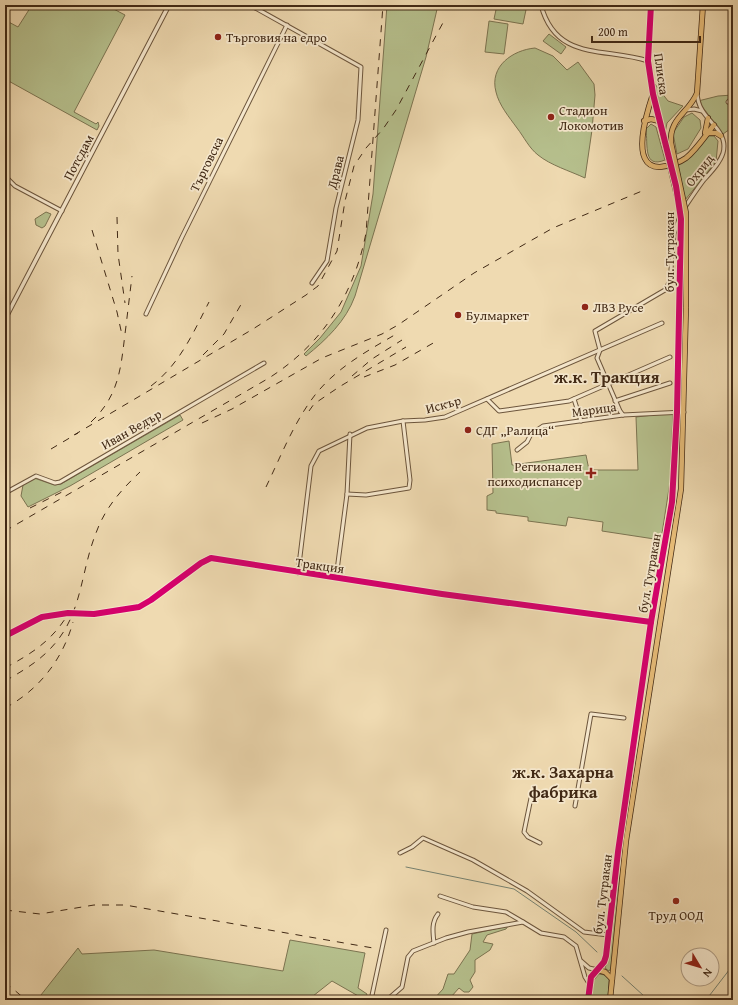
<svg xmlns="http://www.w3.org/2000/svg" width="738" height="1005" font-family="'Gentium Book Plus',serif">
  <rect width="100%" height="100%" fill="#efdab1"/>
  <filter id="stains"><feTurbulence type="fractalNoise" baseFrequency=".005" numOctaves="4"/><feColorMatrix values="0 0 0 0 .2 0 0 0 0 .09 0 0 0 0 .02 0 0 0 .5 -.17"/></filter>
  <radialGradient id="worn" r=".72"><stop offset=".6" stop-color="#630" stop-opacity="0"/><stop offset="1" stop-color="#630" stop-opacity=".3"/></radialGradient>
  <g fill="#b6c08d" stroke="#7c7451">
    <path d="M32,5H106L125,15L74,112L96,124L98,122L99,126L97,130L5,79L8,68L5,63V20L18,27Z"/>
    <path d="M387,5H438L426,57L355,296C346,321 326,340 306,356L304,354L320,338L341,312L361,266L373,194Z"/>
    <path d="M497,5H527L523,24L494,19Z"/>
    <path d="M489,21L508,24L504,54L485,52Z"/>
    <path d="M549,34L566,47L561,54L543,41Z"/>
    <path d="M535,48L553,56L567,70L578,62L594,84L595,95L592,130L585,178C570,171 550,165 538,155C529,148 524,137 517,128C509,117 499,105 496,92C489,66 513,50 535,48Z"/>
    <path d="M655,84L668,101L683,106L667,123L665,133L656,101Z"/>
    <path d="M733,95V127L723,134L698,101L718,96Z"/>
    <path d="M692,113L700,120L701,128L688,149L677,154L673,133L684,117Z"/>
    <path d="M651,124L656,127L665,160C643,169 648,145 646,129Z"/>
    <path d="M706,136H714L718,141L716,162L685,200L678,165L692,156Z"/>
    <path d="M46,212L51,214L45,226L42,228L36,225L35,219Z"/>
    <path d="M662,414H673L670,482L661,540L602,531L603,522L568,517L566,526L528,521V517L496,513V511L487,510V496L493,493L492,444L509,441L512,465L586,455L589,470H638L636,417Z"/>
    <path d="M180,415L183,420L70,486L28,507L21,496L23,485L34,478L54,485L61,484Z"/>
    <path d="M638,753L616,917L611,968L609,971L605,968L609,956L614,914Z"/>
    <path d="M508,926L506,929L487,935L483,942L493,944L490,950L475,960V972L470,980L473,987L469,992H464L459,988L451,997L452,1000H433L443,989L448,974H454L470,950L472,934Z"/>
    <path d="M290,940L365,953L358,988L367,994L365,1000H360V997L332,981L308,1000H37L78,948L82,954L154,950L283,971Z"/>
    <path d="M599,974L605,975L609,979L608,1000H592L593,981Z"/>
  </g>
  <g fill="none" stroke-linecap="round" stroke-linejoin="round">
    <g stroke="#768170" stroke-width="1">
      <path d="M406,867L514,889L576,932L597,952"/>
      <path d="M622,976L644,996L680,1000"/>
      <path d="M706,1000L733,965"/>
    </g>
    <defs>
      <g id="minor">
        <path d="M250,5L361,67L358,120L336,208L327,261L312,283"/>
        <path d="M541,5C556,62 605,47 648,61"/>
        <path d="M728,102L733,97"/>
        <path d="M686,110L694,109L702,111"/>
        <path d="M5,176L15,186L62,211"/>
        <path d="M685,207C691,198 697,189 703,181C719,163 735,148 714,125C705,115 698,108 697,93"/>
        <path d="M146,314L182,237L287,25"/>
        <path d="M487,399L499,411L569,401L670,357"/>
        <path d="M574,399L581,421"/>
        <path d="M615,401L670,383"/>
        <path d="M623,415L620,411L597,358L600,350L595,331L665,290L670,281L674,234L679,219"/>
        <path d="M517,450L527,442L531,434L543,426L623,415L684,412"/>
        <path d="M5,493L36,476L55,483L60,482L264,363"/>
        <path d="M347,494L366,495L409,488L410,480L403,421"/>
        <path d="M298,573L311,466L319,451L367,428L403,421L425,420L445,417L662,323"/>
        <path d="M336,578L347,494L350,434"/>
        <path d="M5,636L42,617L68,613L94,614L139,607L151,600L201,563L211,558L442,594L651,622"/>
        <path d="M531,798L524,832L528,837L540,843"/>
        <path d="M575,806L591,714L624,718"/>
        <path d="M400,853L412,847L423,838L473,860L527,891L584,932L608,935"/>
        <path d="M440,896L473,907L506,912L523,922"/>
        <path d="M434,943C433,933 431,923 438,914"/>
        <path d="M581,961L589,968L598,970"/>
        <path d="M371,1000L386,930"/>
        <path d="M387,1000L402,987L408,957L413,951L446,938L468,932L523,922L541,933L564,937L576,946L585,977L590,985"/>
      </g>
      <path id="tertiary" d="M5,319L169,5"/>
      <g id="primary">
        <path d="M651,5L648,61L653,94L665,144"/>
        <path d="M653,94C648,109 628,168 660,167C668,166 679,163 686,158C697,149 705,136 714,125"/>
        <path d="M644,121L651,119L659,121"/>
        <path d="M705,133L708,118"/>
        <path d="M707,133H716L721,136"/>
        <path d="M671,143C669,118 689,113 697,93L703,5"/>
        <path d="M598,970L605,972L612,979"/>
        <path d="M588,1000L591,977L604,962L606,956L618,852L651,622L672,502L677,412L680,308"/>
        <path d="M610,1000L626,841L681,489L686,307"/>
      </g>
    </defs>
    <use href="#minor" stroke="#6c553c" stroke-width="5"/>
    <use href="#tertiary" stroke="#6c553c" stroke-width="5.5"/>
    <use href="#primary" stroke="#412915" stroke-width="6"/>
    <use href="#minor" stroke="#f5e7cc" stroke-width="3"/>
    <use href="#tertiary" stroke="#f5e7cc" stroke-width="3.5"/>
    <use href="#primary" stroke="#e8bd78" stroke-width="4.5"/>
    <g stroke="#412915" stroke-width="1" stroke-dasharray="7 7" stroke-linecap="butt">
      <path d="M117,217L118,254L125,303"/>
      <path d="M92,230L117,312L122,335"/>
      <path d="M203,355L224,334L243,301"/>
      <path d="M352,376L372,359L402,340"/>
      <path d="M364,377L395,365L435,342"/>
      <path d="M151,386C180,364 193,333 209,302"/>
      <path d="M309,411L314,404L339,387L406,347"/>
      <path d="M91,422C121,394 121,364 126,326C128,309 130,293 132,276"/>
      <path d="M202,423L232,409L322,358L382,334L398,325L474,273L553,228L642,191"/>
      <path d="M74,435L253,329L306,295L318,286L337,251L345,201L354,166L366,148L383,129L396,110L445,19"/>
      <path d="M51,449L78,433"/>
      <path d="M266,487C281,456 294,422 315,395C337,367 369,350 398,333"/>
      <path d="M30,508L66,490"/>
      <path d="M5,531L269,378C322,344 354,295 366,233L383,5"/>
      <path d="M5,668C29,655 49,643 65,619"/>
      <path d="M5,681C26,669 45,658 60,637C82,607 82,568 96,533C105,508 121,490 140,472"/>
      <path d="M5,708C39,690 63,659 73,622"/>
      <path d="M5,910L40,914L94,905H125L373,948"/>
      <path d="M5,982L26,1000"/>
    </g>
    <defs>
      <g id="primary-bridge">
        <path d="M671,143L686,213V307"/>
        <path d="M665,144L680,209V308"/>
      </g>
    </defs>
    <use href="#primary-bridge" stroke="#412915" stroke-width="6" stroke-linecap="butt"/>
    <use href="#primary-bridge" stroke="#e8bd78" stroke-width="4.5"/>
    <defs>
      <g id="cycleway">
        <path d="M5,636L42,617L68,613L94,614L139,607L151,600L201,563L211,558L442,594L651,622"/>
        <path d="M588,1000L591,977L604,962L606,956L618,852L651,622L672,502L677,412L681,219L676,186L653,94L648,61L651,5"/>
      </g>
    </defs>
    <use href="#cycleway" stroke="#f5e7cc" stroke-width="8"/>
    <use href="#cycleway" stroke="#d6006c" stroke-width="6"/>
  </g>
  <g fill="#8f2418" stroke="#f5e7cc" stroke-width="1.5">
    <circle cx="218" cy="37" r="4"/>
    <circle cx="551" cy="117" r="4"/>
    <circle cx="585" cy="307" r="4"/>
    <circle cx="458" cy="315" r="4"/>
    <circle cx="468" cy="430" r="4"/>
    <path d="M589 467h4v4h4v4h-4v4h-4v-4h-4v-4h4z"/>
    <circle cx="676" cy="901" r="4"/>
  </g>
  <g text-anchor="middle" stroke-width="3.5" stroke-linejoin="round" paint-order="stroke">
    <g font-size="13" fill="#412915" stroke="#f5e7cc" text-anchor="start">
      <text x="226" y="42">Търговия на едро</text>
      <text x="559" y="115">Стадион<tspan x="559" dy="15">Локомотив</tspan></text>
      <text x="593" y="312">ЛВЗ Русе</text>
      <text x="466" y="320">Булмаркет</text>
      <text x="476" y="435">СДГ „Ралица“</text>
      <text x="582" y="471" text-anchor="end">Регионален<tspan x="582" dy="15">психодиспансер</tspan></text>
      <text x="676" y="920" text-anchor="middle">Труд ООД</text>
    </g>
    <g font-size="13" fill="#412915" stroke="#f5e7cc">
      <text transform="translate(662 74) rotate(82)" y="5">Плиска</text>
      <text transform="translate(78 157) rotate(-62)" y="5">Потсдам</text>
      <text transform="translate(206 164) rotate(-64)" y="5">Търговска</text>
      <text transform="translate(699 170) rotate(-52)" y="5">Охрид</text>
      <text transform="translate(335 172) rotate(-76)" y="5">Драва</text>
      <text transform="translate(669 252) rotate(-90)" y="5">бул. Тутракан</text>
      <text transform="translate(443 404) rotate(-15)" y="5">Искър</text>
      <text transform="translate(594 409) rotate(-8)" y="5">Марица</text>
      <text transform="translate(131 429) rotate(-30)" y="5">Иван Ведър</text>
      <text transform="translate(320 565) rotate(8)" y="5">Тракция</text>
      <text transform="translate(649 573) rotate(-80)" y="5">бул. Тутракан</text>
      <text transform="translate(602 894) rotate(-83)" y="5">бул. Тутракан</text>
    </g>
    <g font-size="17" font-weight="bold" fill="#412915" stroke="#f5e7cc">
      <text x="607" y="383">ж.к. Тракция</text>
      <text x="563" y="778">ж.к. Захарна<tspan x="563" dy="20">фабрика</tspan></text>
    </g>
  </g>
  <rect width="738" height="1005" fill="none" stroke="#efdab1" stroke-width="20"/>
  <rect x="6" y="6" width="726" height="993" fill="none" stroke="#412915" stroke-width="2"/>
  <rect x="10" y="10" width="718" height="985" fill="none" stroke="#412915"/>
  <g transform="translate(700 967) rotate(128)"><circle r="19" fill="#f5e7cc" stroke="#ad9b83"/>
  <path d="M0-3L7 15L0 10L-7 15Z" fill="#8f2418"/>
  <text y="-6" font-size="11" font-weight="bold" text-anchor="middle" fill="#412915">N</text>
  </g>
  <path d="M592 36v6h108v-6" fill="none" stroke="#412915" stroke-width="2"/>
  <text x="598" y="36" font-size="12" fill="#412915" stroke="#f5e7cc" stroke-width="3" paint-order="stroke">200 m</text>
  <rect width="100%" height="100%" filter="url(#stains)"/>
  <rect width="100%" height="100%" fill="url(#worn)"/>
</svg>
